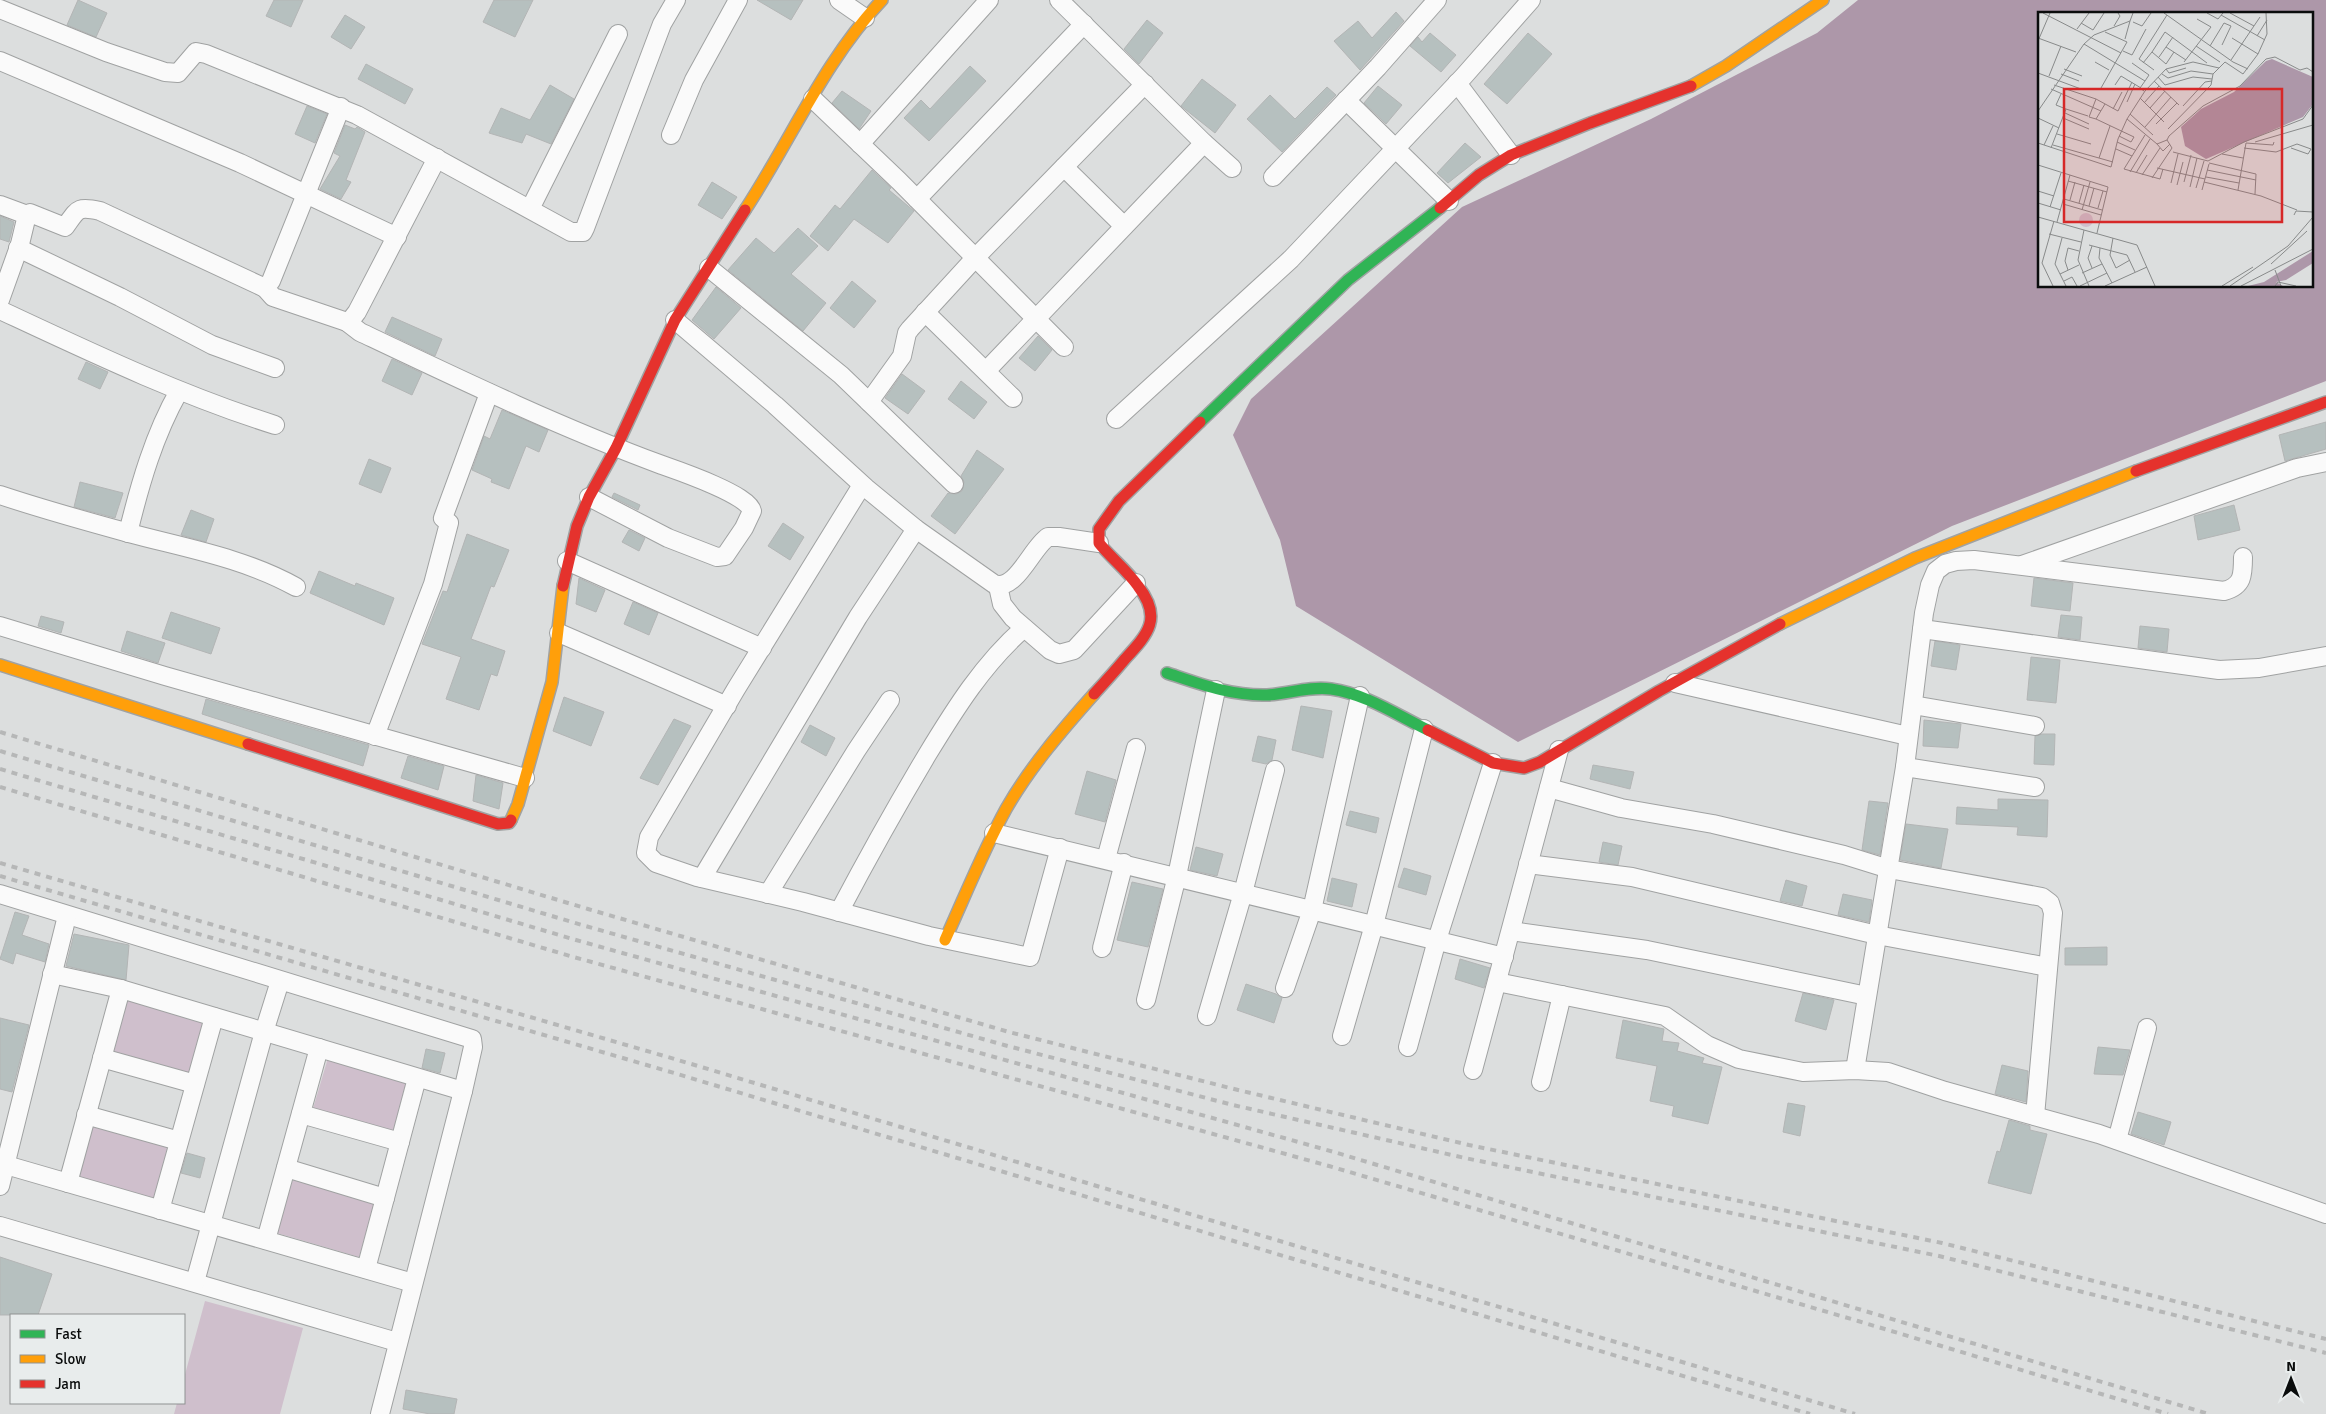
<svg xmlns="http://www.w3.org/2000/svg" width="2326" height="1414" font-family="Signika,sans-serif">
  <rect width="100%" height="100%" fill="#dcdede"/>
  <g fill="#cfbfcc">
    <path d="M125,998L207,1022L191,1076L109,1052Z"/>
    <path d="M328,1058L410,1082L394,1136L312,1112Z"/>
    <path d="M91,1122L172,1145L156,1200L75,1176Z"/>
    <path d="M293,1179L375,1202L359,1257L277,1233Z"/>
    <path d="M205,1301L303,1328L280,1414H174L177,1403H184V1378Z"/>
  </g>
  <path fill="#ad97a9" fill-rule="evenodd" d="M1858,0H2326V381L1952,526L1518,742L1296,606L1280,540L1233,435L1251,399L1462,207L1651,119L1817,33ZM2040,14H2312V286H2040Z"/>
  <g fill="#b6c0bf" stroke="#b3b5b5">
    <path d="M78,0L107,13L96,37L67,25Z"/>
    <path d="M274,0H303L291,27L266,16Z"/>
    <path d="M494,0H533L515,37L483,22Z"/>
    <path d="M757,0H803L791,20Z"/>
    <path d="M1396,12L1404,21L1360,70L1334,41L1358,21L1372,38Z"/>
    <path d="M345,15L365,27L351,49L331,37Z"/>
    <path d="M1147,20L1163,33L1139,64L1124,49Z"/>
    <path d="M1430,33L1456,55L1441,72L1410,46L1418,37L1422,42Z"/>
    <path d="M1528,33L1552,54L1507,104L1484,84Z"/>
    <path d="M366,64L413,89L405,104L358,79Z"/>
    <path d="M970,66L986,81L929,141L904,118L921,100L930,109Z"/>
    <path d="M1202,79L1236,105L1215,133L1181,106Z"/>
    <path d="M550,85L574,99L551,144L526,134L522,143L489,133L501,108L530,120Z"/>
    <path d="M1378,86L1402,105L1386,124L1364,103Z"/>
    <path d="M1327,87L1336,95L1282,152L1247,119L1270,95L1295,119Z"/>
    <path d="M842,91L871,111L859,129L832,103Z"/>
    <path d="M307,106L327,114L315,143L295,134Z"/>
    <path d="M345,125L355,129L357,127L365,132L346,180L351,182L341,199L320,189L340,156L334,153Z"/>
    <path d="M1465,143L1481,157L1448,183L1437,173Z"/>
    <path d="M872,170L891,188L889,190L914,211L888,243L854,219L828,251L810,236L835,205L840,209Z"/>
    <path d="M712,182L737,197L722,219L698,205Z"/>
    <path d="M0,216L14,222L9,242L0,239Z"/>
    <path d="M798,228L818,246L791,274L826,303L803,331L728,270L756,238L774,253Z"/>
    <path d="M852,281L876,301L854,328L830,308Z"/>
    <path d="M716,287L741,308L714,339L692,320Z"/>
    <path d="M392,317L442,339L435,356L385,332Z"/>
    <path d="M1038,336L1052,350L1035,371L1019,358Z"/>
    <path d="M392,359L422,373L412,395L382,381Z"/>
    <path d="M86,362L108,372L100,389L78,379Z"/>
    <path d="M902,374L925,391L908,414L885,398Z"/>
    <path d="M961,381L987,402L974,419L948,399Z"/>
    <path d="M502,410L548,430L539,452L526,446L509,489L491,482L492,479L472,470L484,436L490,439Z"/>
    <path d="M2326,422V449L2285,461L2279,435Z"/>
    <path d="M977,450L1004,469L955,534L931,516L948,493L956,494L962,491L964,482L961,476Z"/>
    <path d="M369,459L391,468L381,493L359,484Z"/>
    <path d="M80,482L123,493L115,518L74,507Z"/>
    <path d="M614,493L640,505L638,510L612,497Z"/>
    <path d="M2234,505L2240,530L2198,540L2194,516Z"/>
    <path d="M191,510L214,519L206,542L181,535Z"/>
    <path d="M783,523L804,537L790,560L768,546Z"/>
    <path d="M629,530L645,538L639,551L622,542Z"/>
    <path d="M467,534L509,550L494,587L491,586L471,639L505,651L497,676L491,674L479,710L446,699L461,657L422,644L443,591L447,592Z"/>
    <path d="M319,571L355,586L356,583L394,598L384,625L310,593Z"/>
    <path d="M579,578L605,590L596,612L576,604Z"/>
    <path d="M2034,578L2073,583L2070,611L2031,606Z"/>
    <path d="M633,602L658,613L649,635L624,624Z"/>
    <path d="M171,612L220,628L211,654L162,638Z"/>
    <path d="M2061,615L2082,617L2080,640L2058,637Z"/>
    <path d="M41,616L64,622L61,633L38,626Z"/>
    <path d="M2140,626L2169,629L2167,652L2138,648Z"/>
    <path d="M127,631L165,643L158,663L121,651Z"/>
    <path d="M1935,641L1960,645L1956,670L1931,666Z"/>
    <path d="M2031,657L2060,660L2056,703L2027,700Z"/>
    <path d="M564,697L604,712L591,746L553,731Z"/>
    <path d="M206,699L369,745L363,766L202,714Z"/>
    <path d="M1301,706L1332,711L1323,758L1292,750Z"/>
    <path d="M674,719L691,726L658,785L640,778Z"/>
    <path d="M1924,720L1961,724L1958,748L1923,746Z"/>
    <path d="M810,725L835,738L826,756L801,742Z"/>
    <path d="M2042,734H2055L2054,765L2034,764L2035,736Z"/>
    <path d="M1258,736L1276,740L1272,760L1266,764L1252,761Z"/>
    <path d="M408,756L444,766L438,790L401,778Z"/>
    <path d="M1593,765L1634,772L1630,789L1590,779Z"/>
    <path d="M1087,771L1116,780L1105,822L1075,814Z"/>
    <path d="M476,775L503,783L499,809L473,801Z"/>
    <path d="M1998,799L2048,800L2047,837L2017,835L2018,827L1956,824L1957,807L1998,810Z"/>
    <path d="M1869,801L1888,803L1880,855L1862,850Z"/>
    <path d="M1350,811L1379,818L1376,833L1346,825Z"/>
    <path d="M1906,824L1948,829L1941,868L1900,860Z"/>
    <path d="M1603,842L1622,846L1618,865L1599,862Z"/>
    <path d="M1196,847L1223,854L1217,876L1190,870Z"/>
    <path d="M1404,868L1431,876L1426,895L1398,887Z"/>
    <path d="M1332,878L1357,884L1352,907L1327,901Z"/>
    <path d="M1786,880L1807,886L1802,906L1780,901Z"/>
    <path d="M1132,882L1163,889L1148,947L1117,940Z"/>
    <path d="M1843,894L1872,900L1869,922L1838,915Z"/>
    <path d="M15,912L29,916L22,935L49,944L45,962L16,953L13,964L0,959Z"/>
    <path d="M74,934L129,945L126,980L66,966Z"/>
    <path d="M2107,947V965H2065V948Z"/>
    <path d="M1460,959L1490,968L1484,988L1455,979Z"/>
    <path d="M1246,984L1276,994L1282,998L1274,1023L1237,1010Z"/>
    <path d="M1803,993L1834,1000L1826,1030L1795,1021Z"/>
    <path d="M0,1018L29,1025L12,1092L0,1089Z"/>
    <path d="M1623,1020L1664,1029L1662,1041L1679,1043L1677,1051L1704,1058L1702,1063L1722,1067L1708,1124L1672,1116L1674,1106L1650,1101L1657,1066L1616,1058Z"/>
    <path d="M2098,1047L2130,1050L2123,1075L2094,1074Z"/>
    <path d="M426,1049L445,1053L440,1073L422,1068Z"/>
    <path d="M2002,1065L2028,1071L2026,1102L1995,1094Z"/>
    <path d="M1788,1103L1805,1106L1800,1136L1783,1132Z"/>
    <path d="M2138,1112L2171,1122L2164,1145L2131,1134Z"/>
    <path d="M2009,1120L2030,1126V1130L2047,1134L2031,1194L1988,1183L1997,1151L2000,1152Z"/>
    <path d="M187,1153L205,1158L200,1178L181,1173Z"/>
    <path d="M0,1257L52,1274L38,1315H0Z"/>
    <path d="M406,1390L457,1399L454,1414H430L403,1409Z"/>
  </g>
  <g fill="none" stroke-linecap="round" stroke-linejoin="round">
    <defs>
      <g id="street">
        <path d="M839,0L865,18"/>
        <path d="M1059,0L1204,143L1232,168"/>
        <path d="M0,9L106,52L165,72L178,73L196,52L206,54L357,115L571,232H583L585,228L662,24L676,0"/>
        <path d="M0,61L240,163L397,237"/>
        <path d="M1457,83L1511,155"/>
        <path d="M813,99L899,181L1064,347"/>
        <path d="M1346,100L1449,201"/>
        <path d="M341,107L271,281L265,288L273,297L347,322L350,321L357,312L437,158"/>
        <path d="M671,135L694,80L738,0"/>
        <path d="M860,144L989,0"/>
        <path d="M1064,167L1124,226"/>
        <path d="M1273,177L1378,67L1437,0"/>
        <path d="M917,199L1084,24"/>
        <path d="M0,205L27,215"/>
        <path d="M530,209L618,34"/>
        <path d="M18,248L120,297L212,345L275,368"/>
        <path d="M709,268L841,375L954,484"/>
        <path d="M0,300L20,244L27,215L30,213L65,227C78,209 77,206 100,211L265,288"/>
        <path d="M0,310C90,352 180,395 275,425"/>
        <path d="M925,312L1013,398"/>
        <path d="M675,320L775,405L866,488L916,529L994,584C1016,592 1032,547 1048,537H1059L1099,543"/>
        <path d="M347,322L360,332C459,379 559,427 662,465C679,471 749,495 752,511L744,528L725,556L717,557L668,538L589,497"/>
        <path d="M986,371L1204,143"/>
        <path d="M869,402L902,356L907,333L910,329L976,257L1145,84"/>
        <path d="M1116,419L1291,259L1464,76L1531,0"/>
        <path d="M862,485L736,689L649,837L646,853L656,863L697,877L803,902L929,936L1030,957L1060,848"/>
        <path d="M0,495C42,509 85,521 129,533C185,548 244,558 296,587"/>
        <path d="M128,533C140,484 154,435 179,391"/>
        <path d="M567,561L762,648"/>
        <path d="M2022,565L2297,468L2326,462"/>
        <path d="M998,586L1002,604L1013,618L1050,650L1059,654L1074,650L1136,583"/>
        <path d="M0,626L165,676L525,778"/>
        <path d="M1922,629L2219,670L2259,668L2326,656"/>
        <path d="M559,633L727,706"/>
        <path d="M1675,683L1908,736"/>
        <path d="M1913,705L2035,726"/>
        <path d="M375,736L433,584L449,523L443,518L489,393"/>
        <path d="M1905,767L2035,787"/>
        <path d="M1549,788L1621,808L1713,824L1844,855L1889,869L2042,897L2050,903L2053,913L2035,1116"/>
        <path d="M994,833L1504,957"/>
        <path d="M1106,859L1136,748"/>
        <path d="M1528,864L1632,877L1877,935L2048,967"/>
        <path d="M702,878L858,617L916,529"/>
        <path d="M0,894L472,1039L473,1047L463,1091L380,1414"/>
        <path d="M768,894L856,751L890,700"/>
        <path d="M839,912C867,859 896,807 927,755C955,709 983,664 1024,628"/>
        <path d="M1511,931L1647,950L1867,996"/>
        <path d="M1102,948L1124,863"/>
        <path d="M52,974L121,989L463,1091"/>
        <path d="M1497,982L1665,1016L1707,1045L1739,1059L1803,1072L1855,1070L1888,1072L1945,1091L2099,1134L2326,1214"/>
        <path d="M1285,988L1312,910L1360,696"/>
        <path d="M1146,1000L1177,876L1216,690"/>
        <path d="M1207,1016L1243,893L1275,770"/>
        <path d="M1342,1036L1374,925L1424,729"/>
        <path d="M1408,1047L1437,940L1493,763"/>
        <path d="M102,1058L195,1084"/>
        <path d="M1473,1070L1559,750"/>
        <path d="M1855,1070L1905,767L1924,613L1930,585L1936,571L1945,564L1956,561L1974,560L2224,591C2243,586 2243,575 2243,557"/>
        <path d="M1541,1082L1562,995"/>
        <path d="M301,1114L400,1142"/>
        <path d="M86,1115L179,1141"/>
        <path d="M2117,1140L2147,1028"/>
        <path d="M6,1165L413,1283"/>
        <path d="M286,1168L385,1198"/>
        <path d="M68,1183L121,989"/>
        <path d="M0,1186L67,916"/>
        <path d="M160,1210L214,1017"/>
        <path d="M0,1226L397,1342"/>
        <path d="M266,1240L319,1048"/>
        <path d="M366,1269L417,1078"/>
        <path d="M195,1282L264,1032L280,981"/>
      </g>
      <g id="fast">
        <path d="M1200,422L1348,280L1440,208"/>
        <path d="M1167,673C1200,684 1231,696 1267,695C1288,694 1309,686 1331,689C1366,694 1397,715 1428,730"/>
      </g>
      <g id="slow">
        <path d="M1691,86L1726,66L1823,0"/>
        <path d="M745,210C791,140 824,61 882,0"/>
        <path d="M1780,624L1915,558L2136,471"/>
        <path d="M0,665L248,744"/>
        <path d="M511,820L518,804L552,682L563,586"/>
        <path d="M945,940C965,896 983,851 1006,809C1030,767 1062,730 1094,694"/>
      </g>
      <g id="jam">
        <path d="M1440,208L1479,175L1511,155L1590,123L1691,86"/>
        <path d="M2136,471L2326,402"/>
        <path d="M563,586L577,526L589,497L616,448L675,320L745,210"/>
        <path d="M1094,694C1105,682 1115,671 1125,659C1148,634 1163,618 1138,586C1127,570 1111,558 1099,543V529L1119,501L1200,422"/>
        <path d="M1428,730L1493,763L1524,768L1540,762L1659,691L1780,624"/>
        <path d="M248,744L498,824L509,823L511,820"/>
      </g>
    </defs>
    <use href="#street" stroke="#a0a2a2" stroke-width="20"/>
    <use href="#fast" stroke="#a0a2a2" stroke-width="14"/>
    <use href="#slow" stroke="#a0a2a2" stroke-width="14"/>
    <use href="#jam" stroke="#a0a2a2" stroke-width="14"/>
    <use href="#street" stroke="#fafafa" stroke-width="18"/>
    <use href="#fast" stroke="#30b455" stroke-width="11"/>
    <use href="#slow" stroke="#ff9f0a" stroke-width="11"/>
    <use href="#jam" stroke="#e5322d" stroke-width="11"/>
    <g stroke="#b6b7b7" stroke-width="4" stroke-dasharray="6 6" stroke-linecap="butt">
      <path d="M0,732L588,909L1009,1032L1238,1090L1469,1145L1942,1243L2326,1339"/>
      <path d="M0,751L582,925L1004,1045L1233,1105L1465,1158L1939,1256L2326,1353"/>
      <path d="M0,769L576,940L1334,1152L2209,1414"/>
      <path d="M0,787L570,956L1329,1166L1858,1321L2168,1414"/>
      <path d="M0,863L678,1060L1855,1414"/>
      <path d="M0,876L674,1073L1810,1414"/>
    </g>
  </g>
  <g transform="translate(2038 12)">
    <rect width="275" height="275" fill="#dcdede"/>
    <path d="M41 208a7 7 0 1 1 14 0a7 7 0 1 1-14 0Z" fill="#cfbfcc"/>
    <path d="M234,47L275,65V92L265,105L168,147L147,134L143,115L163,97L196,80L228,49ZM275,239V251L248,268L238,270L245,274H210L226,270Z" fill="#ad97a9"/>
    <path fill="none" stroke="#888a8a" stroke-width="1" d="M5,1L83,41M126,1L195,50L210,57M169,1L180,7L185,1M192,1L216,14M183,3L227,28M95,10L104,14L113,1M43,11L55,18L66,1M76,14L82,4L80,1M39,17L51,1M219,24L229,8M0,26L38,40M194,26L220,42M87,27L92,9M0,29L12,1M46,32L107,69L102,76L106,79M184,33L193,14M158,34L182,50M172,34L186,11L193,14M128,35L148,48M85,39L94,43L108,17M114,40L127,20L169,51M121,45L135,25M193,48L222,5M57,50L71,58M146,50L173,15L159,7M94,51L111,63L107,69M105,51L114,40L128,52L136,40M26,57L44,64M128,57L131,61L148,56M116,58L101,47L129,3M0,61L43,77M23,62L41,69M124,62L130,66L153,59L175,62L187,50L205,62L220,42L229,22L228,1M11,64L23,34M120,65L127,73L155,65L174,67M116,69L141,93M16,73L58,87L80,99L94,70M77,73L83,64L103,76M63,76L89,30L67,20M13,77L63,99M23,82L18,93L28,97M102,86L126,110M58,87L51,105L58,107L67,92M89,90L97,72M106,91L121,74M145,94L167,70L174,69M112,96L127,79M75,97L84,80M0,99L46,32L56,23L92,9L95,1M27,101L51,112M92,102L115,123M0,106L21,116M25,106L51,117M58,107L96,125L93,130L81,124M89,107L119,132L129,128M118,112L139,91M107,115L133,85M130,117L173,73L175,62M19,122L53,132M107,123L86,157L122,167L125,157M79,130L97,138M217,130L275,113M0,131L73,155L80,127L89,107L107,79L128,57L155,50L181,56M119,132L125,139L132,132M6,133L15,114M15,133L75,150M13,136L28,97L50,104M206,136L238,140L259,132L273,137L270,142L253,136M78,137L94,144M135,140L170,149L206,130L265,107L275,93M184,142L205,146M61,146L72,114M171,151L218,162L217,182M0,153L70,175L59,221M119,156L167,167M169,158L218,168M92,160L112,127M98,161L109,143M104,163L122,136M168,165L201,171M114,166L134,136L129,128L131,124L165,94L202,74L228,47L237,45L262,58L269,56L275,60M30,169L69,180M146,170L153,143M166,170L223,184L259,198M133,171L140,142M139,173L145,150M152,175L159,146M158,176L166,149M164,178L171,152M200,178L208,131L235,133L236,130M0,179L16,184M26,187L64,198M32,188L37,170M0,191L23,198M41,191L46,173M25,192L63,203M51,194L56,176M12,195L23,161M60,196L65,179M44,198L52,170M256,203L258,199L275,200M0,205L99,233L117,274M19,210L32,163M46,218L40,248L51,274M11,222L43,230M24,226L17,252L28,274M75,226L72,243L78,256L92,248M51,233L89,243L97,260M54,234L50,246L54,256M62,236L61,246L74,271M233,252L269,219M30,258L27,249L30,236L41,239M237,258L243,274M44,261L64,252M22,262L41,253M26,269L34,265L39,274M15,274L4,251L16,209M42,274L69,261M67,274L109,255M184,274L215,255M192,274L250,234L275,205M203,274L275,237M237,274L240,270L258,274"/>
    <path fill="#d62828" fill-opacity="0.15" stroke="#d62828" stroke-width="2.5" d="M26,77H244V210H26Z"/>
    <rect width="275" height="275" fill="none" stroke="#0a0c0c" stroke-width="2.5"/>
  </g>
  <rect x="10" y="1314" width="175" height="90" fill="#e8ecec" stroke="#8f9292"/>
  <rect x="20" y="1330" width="25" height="8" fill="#30b455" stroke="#8f9292"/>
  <text x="55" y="1339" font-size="15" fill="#0a0c0c">Fast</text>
  <rect x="20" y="1355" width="25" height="8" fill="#ff9f0a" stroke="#8f9292"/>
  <text x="55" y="1364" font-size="15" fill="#0a0c0c">Slow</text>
  <rect x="20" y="1380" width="25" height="8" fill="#e5322d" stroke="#8f9292"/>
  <text x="55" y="1389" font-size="15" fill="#0a0c0c">Jam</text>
  <g transform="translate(2291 1379)" stroke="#e8ecec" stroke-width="4" paint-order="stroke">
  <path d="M0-4L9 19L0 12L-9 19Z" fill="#0a0c0c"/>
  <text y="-8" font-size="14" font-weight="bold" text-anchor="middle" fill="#0a0c0c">N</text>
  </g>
</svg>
